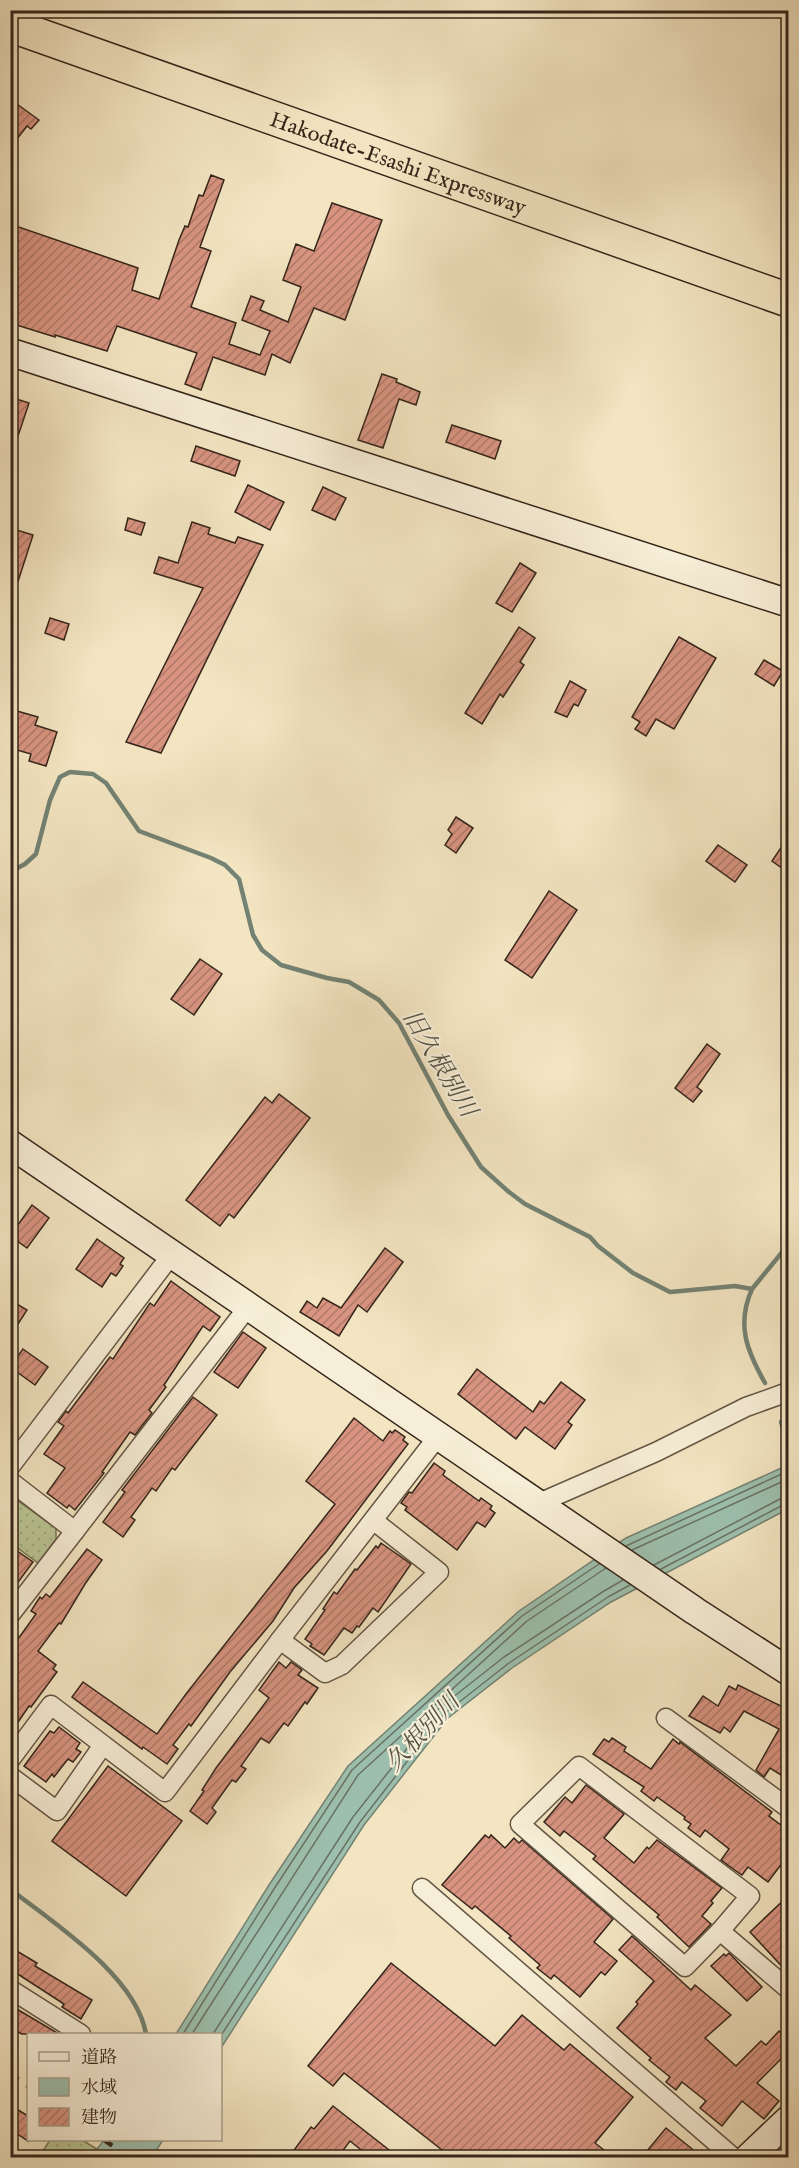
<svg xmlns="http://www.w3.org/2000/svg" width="799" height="2168" font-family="'IM FELL English','Noto Serif JP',serif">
  <defs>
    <pattern id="grass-dots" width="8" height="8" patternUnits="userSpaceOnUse" patternTransform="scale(1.5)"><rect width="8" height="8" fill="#bac594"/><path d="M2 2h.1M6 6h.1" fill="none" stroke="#a0a97f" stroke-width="1.8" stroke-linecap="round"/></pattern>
    <pattern id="building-hatch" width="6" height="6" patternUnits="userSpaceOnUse" patternTransform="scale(1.5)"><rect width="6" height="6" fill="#d89481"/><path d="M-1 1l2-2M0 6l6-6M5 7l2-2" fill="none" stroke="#b07969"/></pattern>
  </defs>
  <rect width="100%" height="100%" fill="#f3e5c2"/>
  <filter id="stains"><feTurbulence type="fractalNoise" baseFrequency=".00333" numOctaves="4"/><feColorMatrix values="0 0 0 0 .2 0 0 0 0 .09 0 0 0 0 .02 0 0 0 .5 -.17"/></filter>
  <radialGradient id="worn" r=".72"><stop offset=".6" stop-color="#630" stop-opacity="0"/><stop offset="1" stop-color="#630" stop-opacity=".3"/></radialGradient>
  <g fill="url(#grass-dots)" stroke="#787557" stroke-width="1.5">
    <path d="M11,1496L56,1528V1539L38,1563L11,1543Z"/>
    <path d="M50,2140H82L97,2149L91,2157H39Z"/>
  </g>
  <g fill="#9dc0ae" stroke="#738273" stroke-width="1.5">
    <path d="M788,1465V1509L611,1602L512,1668L448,1718L364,1825L221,2048L220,2034H176L269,1885L348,1766L519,1611L626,1538Z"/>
    <path d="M104,2140H163L152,2157H91Z"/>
  </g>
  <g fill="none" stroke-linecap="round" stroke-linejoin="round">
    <g stroke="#697264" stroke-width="1.5">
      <path d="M626,1546L788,1471"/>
      <path d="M632,1550L788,1479"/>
      <path d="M654,1565L780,1499L788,1497"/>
      <path d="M661,1569L783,1505L788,1504"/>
      <path d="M183,2034L274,1889L352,1770L522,1616L599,1564"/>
      <path d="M192,2034L358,1775L527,1621L606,1568"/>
      <path d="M213,2034L353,1817L438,1709L504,1657L604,1591L623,1580"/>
      <path d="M220,2037L360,1822L444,1714L509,1663L608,1597L630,1585"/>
    </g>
    <g stroke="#738273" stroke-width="4.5">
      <path d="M10,872L25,864L36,854L50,800L60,777L70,772L93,774L106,783L139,831L211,858L225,865L239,879L253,935L262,950L281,965L327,978L349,982L379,1000L399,1023L448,1115L481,1167L509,1192L525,1204L590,1237L598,1246L633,1273L670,1292L735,1286L752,1289L788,1245"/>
      <path d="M752,1289C736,1325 747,1351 765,1383"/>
      <path d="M781,1422L788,1443"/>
      <path d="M10,1889C55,1924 136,1976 146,2034"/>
    </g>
  </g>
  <g fill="url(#building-hatch)" stroke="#35251a" stroke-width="1.5">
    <path d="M10,99L39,120L31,129L27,126L10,148Z"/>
    <path d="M211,175L224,180L200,247L211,251L191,307L236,323L229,344L260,355L270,331L242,320L251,296L264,301L260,310L288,322L301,287L283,280L296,244L314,251L332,203L382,220L345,320L314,308L290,363L272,354L265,375L213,357L201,390L185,384L197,353L117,326L107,351L55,335V337L10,323V224L138,268L132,290L159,299L179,240L185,226L188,227L199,195L203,196Z"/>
    <path d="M382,374L397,379L396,382L420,392L416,405L399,399L383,448L358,440Z"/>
    <path d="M10,397L29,403L13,451H10Z"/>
    <path d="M452,425L501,441L495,459L446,442Z"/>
    <path d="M196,446L240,461L235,476L191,461Z"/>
    <path d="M248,485L284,502L270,530L235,512Z"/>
    <path d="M323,487L346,498L335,520L312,510Z"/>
    <path d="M128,518L145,523L141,535L125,530Z"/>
    <path d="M192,522L210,528L208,534L235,543L238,537L263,545L161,753L126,742L203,588L154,573L159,557L178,563Z"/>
    <path d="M10,528L33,535L13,597H10Z"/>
    <path d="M520,563L536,573L512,612L496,603Z"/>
    <path d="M50,618L69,624L64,640L45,633Z"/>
    <path d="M519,627L535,638L520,662L524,665L503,697L500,694L482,724L465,713Z"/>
    <path d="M679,637L716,658L674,729L656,719L646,736L635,729L640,722L632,717Z"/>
    <path d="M764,660L783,671L774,686L755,674Z"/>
    <path d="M570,681L586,690L578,706L574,704L567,717L555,712Z"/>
    <path d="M10,709L38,717L35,725L57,732L46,766L29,761L31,754L10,748Z"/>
    <path d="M456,817L473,828L456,853L445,845L452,834L448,830Z"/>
    <path d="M789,836V873L772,861Z"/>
    <path d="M718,845L747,865L735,882L706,861Z"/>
    <path d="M549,891L577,910L532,978L505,960Z"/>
    <path d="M200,959L222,974L194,1015L171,999Z"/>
    <path d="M707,1044L720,1054L697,1087L702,1091L693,1102L675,1088Z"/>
    <path d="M279,1094L310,1118L234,1218L229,1214L220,1226L186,1200L265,1097L272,1103Z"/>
    <path d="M32,1205L49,1218L27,1248L10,1236Z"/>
    <path d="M97,1239L124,1258L120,1264L123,1266L116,1276L111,1273L102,1287L76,1269Z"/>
    <path d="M385,1248L403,1262L367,1312L358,1305L339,1336L300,1312L307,1301L317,1308L323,1298L341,1308Z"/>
    <path d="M171,1281L220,1317L210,1331L203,1326L164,1385L166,1387L149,1410L152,1413L135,1435L130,1432L102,1472L104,1473L75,1510L69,1505L67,1508L47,1493L65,1468L44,1454L64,1426L58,1422L66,1411L68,1413L110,1357L113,1359L150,1303L154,1306Z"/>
    <path d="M10,1300L27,1310L18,1324L10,1319Z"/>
    <path d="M243,1332L266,1348L238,1388L214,1372Z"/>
    <path d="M23,1349L48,1367L35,1385L13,1369L15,1366L12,1364Z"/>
    <path d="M477,1369L533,1412L540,1401L544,1404L561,1382L585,1400L568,1422L572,1425L555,1449L525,1427L516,1439L458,1394Z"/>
    <path d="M193,1397L217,1415L175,1470L172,1468L156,1491L152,1488L131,1517L135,1520L123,1537L103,1522L125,1492L122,1490Z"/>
    <path d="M354,1418L383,1441L390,1431L392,1433L395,1430L405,1437L403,1440L408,1444L327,1551L294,1588L273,1621L230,1672L191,1726L189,1724L173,1745L178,1749L167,1764L143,1747L142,1749L72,1697L83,1682L157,1734L186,1694L335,1504L306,1481Z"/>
    <path d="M434,1463L445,1471L443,1475L479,1501L481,1498L492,1506L490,1509L495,1513L485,1527L477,1522L457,1550L405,1510L407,1507L401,1503L409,1492L412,1493Z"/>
    <path d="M381,1543L411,1564L378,1612L373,1608L359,1627L357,1626L352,1633L344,1628L324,1655L310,1646L312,1644L305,1639L325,1610L323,1609L334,1592L337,1594L355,1569L357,1570L376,1546L378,1548Z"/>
    <path d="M10,1546L33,1562L10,1593Z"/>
    <path d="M87,1549L102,1560L85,1584L61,1624L59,1623L38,1651L56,1665L53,1669L57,1672L31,1707L29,1706L10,1734V1633L18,1639L36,1614L31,1611L40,1597L42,1599L46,1594L50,1597Z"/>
    <path d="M279,1662L286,1668L291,1662L302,1670L298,1675L318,1688L307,1704L305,1702L288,1726L284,1723L269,1743L261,1738L241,1766L246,1769L236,1782L232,1780L212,1808L216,1812L207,1824L190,1811L204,1791L202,1790L216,1768L269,1698L259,1690Z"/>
    <path d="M738,1685L789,1710V1780L770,1768L764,1777L756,1770L779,1729L744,1711L730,1732L724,1727L720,1733L689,1716L703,1696L718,1706L729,1686L736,1690Z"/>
    <path d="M59,1727L80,1743L76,1749L81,1752L73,1762L68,1759L54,1777L52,1774L46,1782L24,1766L50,1731L54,1733Z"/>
    <path d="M612,1738L626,1747L624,1751L651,1769L673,1739L679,1744L680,1742L772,1812L769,1816L789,1831V1854L768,1882L748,1867L742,1875L736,1871L721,1860L729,1849L705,1830L700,1837L688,1828L691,1824L684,1819L685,1817L657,1797L654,1801L641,1791L644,1787L593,1754L604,1739L609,1742Z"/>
    <path d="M108,1766L182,1821L126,1896L52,1841Z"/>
    <path d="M586,1785L624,1814L604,1838L634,1863L647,1847L649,1849L657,1840L722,1888L711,1901L713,1903L702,1916L711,1924L689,1947L657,1917L659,1915L593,1859L596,1856L564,1831L560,1836L544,1822L565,1797L572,1803Z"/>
    <path d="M485,1835L489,1838L491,1835L505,1848L514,1838L519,1843L522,1840L613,1919L594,1942L617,1961L605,1975L601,1972L580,1997L554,1975L551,1979L537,1968L540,1965L509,1938L511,1936L475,1906L472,1909L442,1885Z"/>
    <path d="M789,1895V1974L750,1932Z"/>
    <path d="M632,1936L691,1990L695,1985L731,2015L705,2038L736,2066L761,2041L766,2045L779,2031L789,2040V2051L757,2083L779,2101L764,2119L742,2101L722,2126L700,2108L706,2101L682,2082L676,2090L666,2082L670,2077L649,2060L651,2058L617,2028L638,2004L636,2002L654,1981L619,1950Z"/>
    <path d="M10,1947L37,1963L35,1966L92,2000L81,2019L62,2007L64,2004L10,1969Z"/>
    <path d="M729,1953L762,1987L747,2001L711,1966L724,1954L726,1956Z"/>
    <path d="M391,1963L495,2046L522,2015L564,2050L570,2044L633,2097L595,2143L613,2157H451L344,2073L333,2086L308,2066Z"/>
    <path d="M10,2005L59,2034H22L10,2028Z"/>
    <path d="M10,2105L28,2116V2141L10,2129Z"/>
    <path d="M333,2106L398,2157H370L350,2141L338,2157H289L311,2127L314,2129Z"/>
    <path d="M666,2128L681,2140L702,2157H642Z"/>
  </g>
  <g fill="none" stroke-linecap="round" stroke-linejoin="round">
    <defs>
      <g id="street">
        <path d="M10,1467L172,1254"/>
        <path d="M10,1481L75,1531"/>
        <path d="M539,1503L656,1452L746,1407L788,1392"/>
        <path d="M10,1615L248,1307"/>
        <path d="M280,1640L325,1673L342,1665L439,1572L374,1521"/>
        <path d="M666,1718L788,1808"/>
        <path d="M10,1760L51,1705L165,1792L280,1640L439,1435"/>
        <path d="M579,1766L750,1896L720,1931L685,1967L520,1824Z"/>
        <path d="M10,1776L57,1811L103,1745"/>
        <path d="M422,1888L734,2158"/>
        <path d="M720,1931L788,1989"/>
        <path d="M10,1989L81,2034"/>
      </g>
      <g id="secondary">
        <path d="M10,352L788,603"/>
        <path d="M10,1144L695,1611L788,1671"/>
        <path d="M748,2158L788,2120"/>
      </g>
      <g id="highway">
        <path id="s1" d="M10,25L788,300"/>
      </g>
    </defs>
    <use href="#street" stroke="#645544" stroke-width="21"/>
    <use href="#secondary" stroke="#35251a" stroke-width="30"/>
    <use href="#highway" stroke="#35251a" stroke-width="36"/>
    <use href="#street" stroke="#f7eed7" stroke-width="18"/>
    <use href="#secondary" stroke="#f7eed7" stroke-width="27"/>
    <use href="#highway" stroke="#f3e5c2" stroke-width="33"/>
    <g stroke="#35251a" stroke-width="4.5" stroke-dasharray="10 10" stroke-linecap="butt">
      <path d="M10,2074L28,2086"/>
      <path d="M104,2140L130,2158"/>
    </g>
  </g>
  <g text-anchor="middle" stroke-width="4.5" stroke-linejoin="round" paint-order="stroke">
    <g font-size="22" fill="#35251a" stroke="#f7eed7">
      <text dy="8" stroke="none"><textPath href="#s1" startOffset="412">Hakodate-Esashi Expressway</textPath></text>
    </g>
    <g font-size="24" font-style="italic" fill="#545446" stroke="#f7eed7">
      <text transform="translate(440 1063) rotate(59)" y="8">旧久根別川</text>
      <text transform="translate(422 1732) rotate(-47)" y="8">久根別川</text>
    </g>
  </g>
  <rect width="799" height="2168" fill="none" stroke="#f3e5c2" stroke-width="36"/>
  <rect x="12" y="12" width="775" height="2144" fill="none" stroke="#35251a" stroke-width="3"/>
  <rect x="18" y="18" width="763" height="2132" fill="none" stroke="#35251a" stroke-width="1.5"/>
  <rect x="27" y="2033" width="195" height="108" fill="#f7eed7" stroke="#a99e8b" stroke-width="1.5"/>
  <rect x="39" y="2052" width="30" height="9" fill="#f7eed7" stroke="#a99e8b" stroke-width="1.5"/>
  <text x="81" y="2063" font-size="18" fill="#35251a">道路</text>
  <rect x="39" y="2078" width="30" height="18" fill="#9dc0ae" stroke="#a99e8b" stroke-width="1.5"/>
  <text x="81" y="2093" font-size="18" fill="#35251a">水域</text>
  <rect x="39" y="2108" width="30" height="18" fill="url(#building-hatch)" stroke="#a99e8b" stroke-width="1.5"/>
  <text x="81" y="2123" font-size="18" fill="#35251a">建物</text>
  <rect width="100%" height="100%" filter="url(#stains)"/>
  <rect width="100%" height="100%" fill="url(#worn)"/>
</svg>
